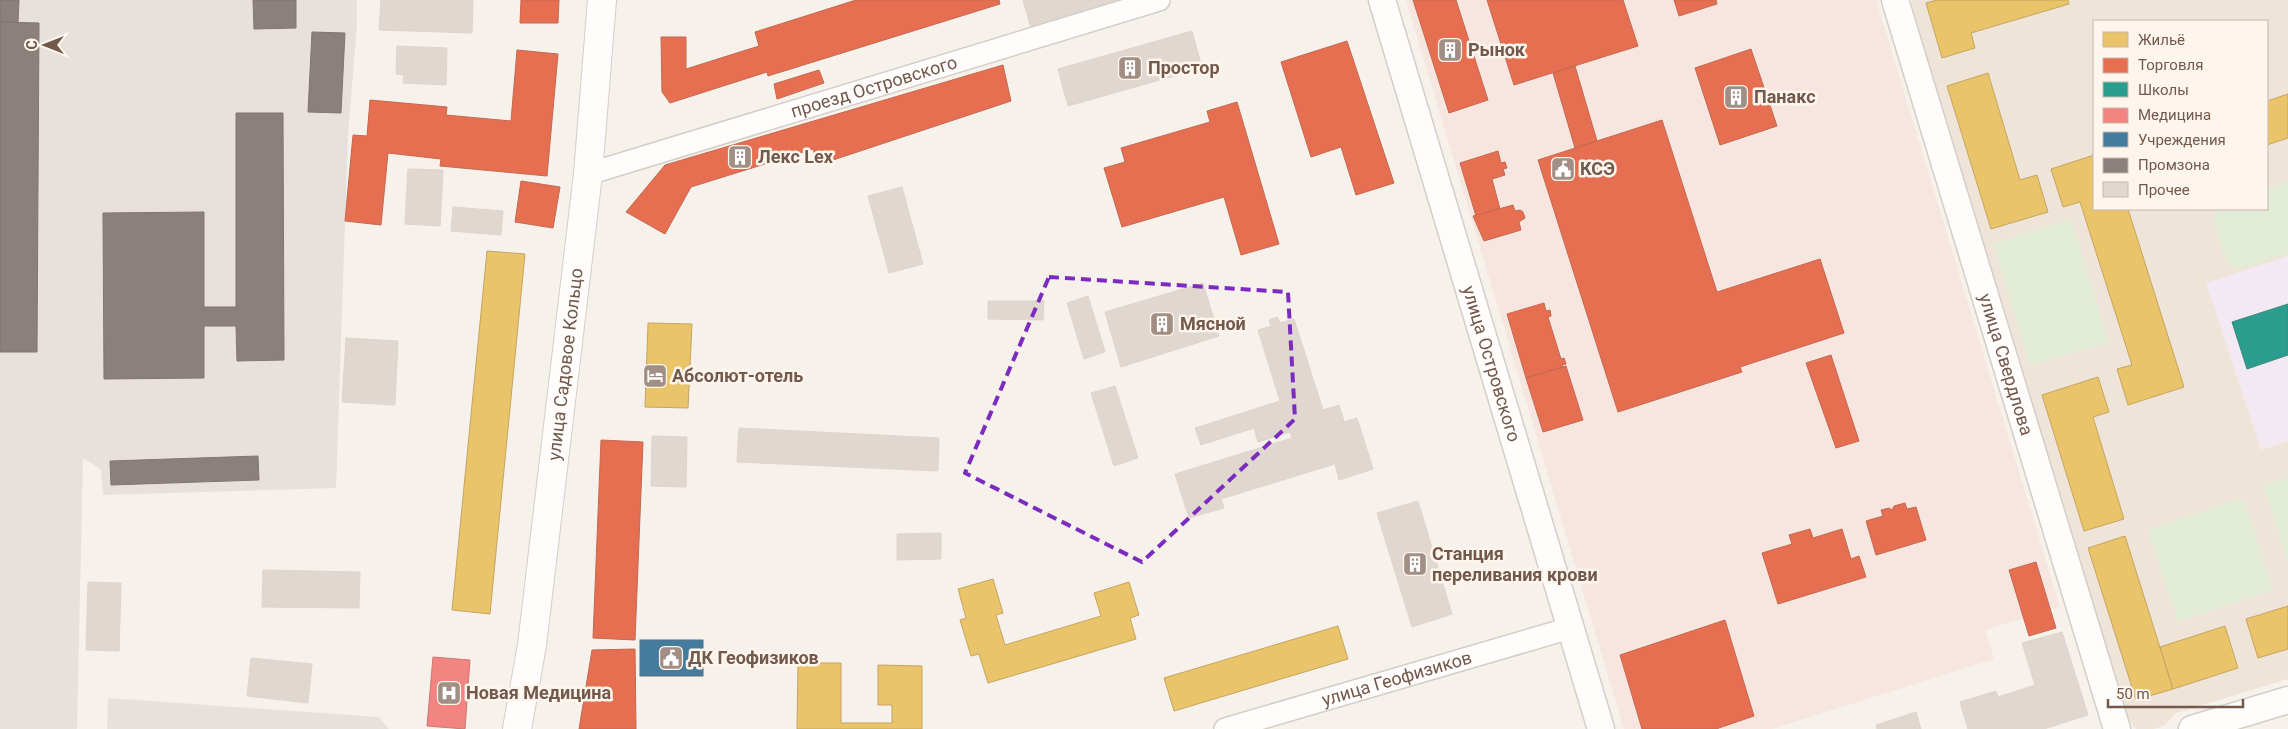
<svg xmlns="http://www.w3.org/2000/svg" width="2288" height="729" font-family="Roboto,sans-serif">
  <rect width="100%" height="100%" fill="#f6f1eb"/>
  <path fill="#efe4d8" fill-rule="evenodd" d="M1912,0H2288V679L2176,713L2165,725L2154,729H2136L2129,720L1910,15L1909,7ZM2094,21H2267V209H2094Z"/>
  <path fill="#f6e6df" d="M1406,0H1876L2060,607L1985,630L1994,659L1772,729H1624Z"/>
  <g fill="#e8e1db">
    <path d="M0,0H357V24L348,135L336,488L103,495L101,469L83,458L77,729H0Z"/>
    <path d="M108,698L379,717L389,729H107Z"/>
  </g>
  <path fill="#f2e9f2" d="M2288,256V441L2261,450L2206,283Z"/>
  <g fill="#e3ecd6">
    <path d="M2288,182V253L2242,269L2233,268C2224,261 2210,219 2216,209H2267V189Z"/>
    <path d="M2071,219L2109,342L2030,366L1993,243Z"/>
    <path d="M2288,477V565L2263,485Z"/>
    <path d="M2243,498L2273,590L2178,622L2148,530Z"/>
  </g>
  <g fill="#e9c46a" stroke="#c6a461">
    <path d="M1937,0H2068L2069,4L1971,33L1975,48L1942,58L1926,3Z"/>
    <path d="M1988,73L2020,180L2037,175L2048,212L1991,229L1947,86Z"/>
    <path d="M2288,94V138L2267,145V101Z"/>
    <path d="M2094,155V209H2128L2184,387L2128,405L2117,369L2132,365L2080,202L2063,207L2051,169Z"/>
    <path d="M487,251L525,254L490,614L452,610Z"/>
    <path d="M648,323L692,324L688,408L645,407Z"/>
    <path d="M2098,377L2109,412L2093,417L2124,519L2084,531L2042,395Z"/>
    <path d="M2125,536L2173,689L2136,700L2088,548Z"/>
    <path d="M993,579L1003,613L996,615L1005,645L1101,616L1094,593L1129,582L1139,615L1130,618L1136,639L988,683L979,654L971,656L960,620L966,618L958,589Z"/>
    <path d="M2288,606V649L2258,658L2246,619Z"/>
    <path d="M1338,626L1348,659L1174,711L1164,678Z"/>
    <path d="M2225,626L2238,668L2173,689L2160,647Z"/>
    <path d="M798,663H841V723H892V705H878V665L922,666V729H797Z"/>
  </g>
  <g fill="#e76f51" stroke="#c46850">
    <path d="M521,0H559L558,23H520Z"/>
    <path d="M856,0H999L1000,4L768,76L767,72L670,103L662,92L661,37H686V69L759,46L755,32Z"/>
    <path d="M1413,0H1456L1488,100L1449,113Z"/>
    <path d="M1487,0H1623L1638,46L1514,85Z"/>
    <path d="M1674,0H1716L1717,4L1679,16Z"/>
    <path d="M1347,41L1394,183L1356,195L1341,147L1311,157L1281,62Z"/>
    <path d="M1751,49L1777,126L1720,145L1695,68Z"/>
    <path d="M517,50L558,54L547,176L440,166L441,159L388,153L381,225L345,221L353,135L367,136L370,100L447,107L446,115L511,121Z"/>
    <path d="M1003,65L1011,101L818,165L813,149L691,187L665,234L626,212L665,165Z"/>
    <path d="M1575,66L1597,141L1575,148L1553,73Z"/>
    <path d="M819,70L824,83L777,99L774,84Z"/>
    <path d="M1237,102L1279,244L1241,255L1224,197L1122,227L1104,168L1125,162L1121,148L1210,122L1207,111Z"/>
    <path d="M1662,120L1717,292L1820,259L1844,333L1740,367L1742,372L1618,412L1538,160Z"/>
    <path d="M1498,151L1501,163L1505,162L1507,168L1503,169L1505,175L1492,179L1500,209L1476,216L1460,163Z"/>
    <path d="M521,181L560,187L553,228L515,222Z"/>
    <path d="M1513,205L1515,211L1520,210L1523,212L1525,218L1519,222L1521,230L1484,241L1473,216Z"/>
    <path d="M1544,303L1546,311L1550,310L1551,316L1548,317L1561,359L1564,358L1566,364L1562,365L1563,367L1526,378L1507,314Z"/>
    <path d="M1831,355L1859,441L1836,448L1806,363Z"/>
    <path d="M1566,366L1583,420L1543,432L1526,378Z"/>
    <path d="M601,440L643,442L635,640L593,638Z"/>
    <path d="M1905,503L1907,509L1916,507L1926,540L1876,555L1866,521L1883,516L1881,510L1889,508L1892,510L1894,506Z"/>
    <path d="M1810,529L1813,538L1842,529L1851,559L1859,556L1866,577L1778,604L1762,553L1792,544L1789,535Z"/>
    <path d="M2036,562L2056,628L2029,636L2009,570Z"/>
    <path d="M1725,620L1754,716L1716,729H1642L1620,655Z"/>
    <path d="M635,649L636,729H579L592,650Z"/>
  </g>
  <path fill="#2a9d8f" stroke="#40887b" d="M2288,304V355L2247,369L2232,322Z"/>
  <path fill="#f28482" stroke="#cc7772" d="M433,657L470,660L465,729L427,726Z"/>
  <rect fill="#457b9d" stroke="#537085" x="640" y="640" width="63" height="36"/>
  <g fill="#8a817c" stroke="#83756e">
    <path d="M0,0H19L18,23L0,22Z"/>
    <path d="M253,0H296V28L254,29Z"/>
    <path d="M0,22L39,23L37,352H0Z"/>
    <path d="M312,32L345,33L341,113L308,112Z"/>
    <path d="M236,113H283L284,360L237,361L236,326H204V378L104,379L103,213L204,212V307H236Z"/>
    <path d="M258,456L259,480L111,485L110,461Z"/>
  </g>
  <g fill="#e0d7d0" stroke="#dfd4cd">
    <path d="M381,0H473L472,33L379,30Z"/>
    <path d="M1023,0H1119L1121,7L1032,32Z"/>
    <path d="M1192,31L1202,68L1068,106L1058,69Z"/>
    <path d="M397,46L447,48L446,85L403,83L404,75L396,74Z"/>
    <path d="M408,169L443,170L440,226L405,224Z"/>
    <path d="M902,187L923,264L889,273L868,196Z"/>
    <path d="M453,207L503,211L501,235L451,231Z"/>
    <path d="M1203,283L1219,336L1121,367L1105,312Z"/>
    <path d="M1088,296L1105,352L1084,359L1067,303Z"/>
    <path d="M988,301H1044L1043,320L988,319Z"/>
    <path d="M1277,317L1280,323L1294,319L1323,410L1339,405L1344,421L1292,437L1290,432L1258,442L1254,428L1201,445L1195,428L1280,401L1258,330L1271,326L1269,320Z"/>
    <path d="M346,338L398,341L395,405L342,402Z"/>
    <path d="M1115,386L1138,458L1114,466L1091,393Z"/>
    <path d="M1357,418L1373,469L1339,480L1335,464L1221,499L1224,508L1189,518L1175,474Z"/>
    <path d="M739,428L939,438L938,471L737,462Z"/>
    <path d="M652,436L687,437L686,487L651,486Z"/>
    <path d="M1418,501L1452,614L1412,627L1377,513Z"/>
    <path d="M941,533V559L897,560V534Z"/>
    <path d="M263,570L360,572L359,608L262,607Z"/>
    <path d="M88,582L121,583L119,651L86,650Z"/>
    <path d="M2062,632L2088,715L2044,729H1968L1960,702L1996,691L1998,697L2035,685L2022,643Z"/>
    <path d="M251,658L312,664L308,703L247,696Z"/>
    <path d="M1916,712L1921,729H1877L1876,725Z"/>
  </g>
  <g fill="none" stroke-linecap="round" stroke-linejoin="round">
    <defs>
      <g id="minor">
        <path id="s1" d="M588,174L1159,0"/>
        <path id="s2" d="M1225,729L1570,628"/>
      </g>
      <g id="tertiary">
        <path id="s3" d="M1382,0L1601,729"/>
        <path id="s4" d="M1895,0L2117,729"/>
        <path d="M2192,729L2288,700"/>
      </g>
      <g id="secondary">
        <path id="s5" d="M517,729L532,645L588,174L602,0"/>
      </g>
    </defs>
    <use href="#minor" stroke="#d4cec8" stroke-width="24"/>
    <use href="#tertiary" stroke="#d4cec8" stroke-width="29"/>
    <use href="#secondary" stroke="#d5cec8" stroke-width="30"/>
    <use href="#minor" stroke="#fefdfc" stroke-width="21"/>
    <use href="#tertiary" stroke="#fefdfc" stroke-width="26"/>
    <use href="#secondary" stroke="#fefdfc" stroke-width="28"/>
  </g>
  <path fill="none" stroke="#7b2cbf" stroke-width="4" stroke-dasharray="10 6" stroke-linejoin="round" d="M1049,277L1288,292L1295,419L1142,562L965,473Z"/>
  <defs>
    <symbol id="building-square" viewBox="-11 -11 22 22"><rect x="-9" y="-9" width="18" height="18" rx="4" fill="#a18e84" stroke="#fef6ec"/><path d="M-4-6H4V6H1V3H-1V6H-4ZM-2.5-4.3h1.7v1.8h-1.7ZM.8-4.3h1.7v1.8H.8ZM-2.5-1h1.7V.8h-1.7ZM.8-1h1.7V.8H.8Z" fill="#fff"/></symbol>
    <symbol id="civic-square" viewBox="-11 -11 22 22"><rect x="-9" y="-9" width="18" height="18" rx="4" fill="#a18e84" stroke="#fef6ec"/><path d="M-.6-6.5H3V-4.5H.6V-3L4-1V1h2V6H-6V1h2V-1L-.6-3ZM-1.2 2.5V6h2.4V2.5Z" fill="#fff"/></symbol>
    <symbol id="hotel-square" viewBox="-11 -11 22 22"><rect x="-9" y="-9" width="18" height="18" rx="4" fill="#a18e84" stroke="#fef6ec"/><path d="M-6-4.5h1.5V1H6V5H4.5V3h-9V5H-6ZM-4 0a1.8 1.8 0 1 1 3.6 0ZM.5 0V-2.5h3Q6-2.5 6 0Z" fill="#fff"/></symbol>
    <symbol id="hospital-square" viewBox="-11 -11 22 22"><rect x="-9" y="-9" width="18" height="18" rx="4" fill="#a18e84" stroke="#fef6ec"/><path d="M-5-5h3v3.5h4V-5h3V5h-3V1.5h-4V5h-3Z" fill="#fff"/></symbol>
  </defs>
  <g fill-rule="evenodd">
    <use href="#building-square" x="1436" y="36" width="28" height="28"/>
    <use href="#building-square" x="1116" y="54" width="28" height="28"/>
    <use href="#building-square" x="1722" y="83" width="28" height="28"/>
    <use href="#building-square" x="726" y="143" width="28" height="28"/>
    <use href="#civic-square" x="1549" y="155" width="28" height="28"/>
    <use href="#building-square" x="1148" y="310" width="28" height="28"/>
    <use href="#hotel-square" x="641" y="362" width="28" height="28"/>
    <use href="#building-square" x="1401" y="550" width="28" height="28"/>
    <use href="#civic-square" x="657" y="644" width="28" height="28"/>
    <use href="#hospital-square" x="435" y="679" width="28" height="28"/>
  </g>
  <g text-anchor="middle" stroke-width="5" stroke-linejoin="round" paint-order="stroke">
    <g font-size="18" font-weight="bold" fill="#73584c" stroke="#fef6ec" text-anchor="start">
      <text x="1468" y="56">Рынок</text>
      <text x="1148" y="74">Простор</text>
      <text x="1754" y="103">Панакс</text>
      <text x="758" y="163">Лекс Lex</text>
      <text x="1580" y="175">КСЭ</text>
      <text x="1180" y="330">Мясной</text>
      <text x="672" y="382">Абсолют-отель</text>
      <text x="1432" y="560">Станция<tspan x="1432" dy="21">переливания крови</tspan></text>
      <text x="688" y="664">ДК Геофизиков</text>
      <text x="466" y="699">Новая Медицина</text>
    </g>
    <g font-size="18" fill="#73584c" stroke="#fef6ec">
      <text dy="6" stroke="none"><textPath href="#s1" startOffset="299">проезд Островского</textPath></text>
      <text dy="6" stroke="none"><textPath href="#s4" startOffset="381">улица Свердлова</textPath></text>
      <text dy="6" stroke="none"><textPath href="#s5" startOffset="368">улица Садовое Кольцо</textPath></text>
      <text dy="6" stroke="none"><textPath href="#s3" startOffset="380">улица Островского</textPath></text>
      <text dy="6" stroke="none"><textPath href="#s2" startOffset="179">улица Геофизиков</textPath></text>
    </g>
  </g>
  <rect x="2093" y="20" width="175" height="190" fill="#fef6ec" stroke="#c6b7ac"/>
  <rect x="2103" y="32" width="25" height="15" fill="#e9c46a" stroke="#c6b7ac"/>
  <text x="2138" y="45" font-size="15" fill="#73584c">Жильё</text>
  <rect x="2103" y="58" width="25" height="15" fill="#e76f51" stroke="#c6b7ac"/>
  <text x="2138" y="70" font-size="15" fill="#73584c">Торговля</text>
  <rect x="2103" y="82" width="25" height="15" fill="#2a9d8f" stroke="#c6b7ac"/>
  <text x="2138" y="95" font-size="15" fill="#73584c">Школы</text>
  <rect x="2103" y="108" width="25" height="15" fill="#f28482" stroke="#c6b7ac"/>
  <text x="2138" y="120" font-size="15" fill="#73584c">Медицина</text>
  <rect x="2103" y="132" width="25" height="15" fill="#457b9d" stroke="#c6b7ac"/>
  <text x="2138" y="145" font-size="15" fill="#73584c">Учреждения</text>
  <rect x="2103" y="158" width="25" height="15" fill="#8a817c" stroke="#c6b7ac"/>
  <text x="2138" y="170" font-size="15" fill="#73584c">Промзона</text>
  <rect x="2103" y="182" width="25" height="15" fill="#e0d7d0" stroke="#c6b7ac"/>
  <text x="2138" y="195" font-size="15" fill="#73584c">Прочее</text>
  <g transform="translate(45 45) rotate(270)" stroke="#fef6ec" stroke-width="4" paint-order="stroke">
  <path d="M0-4L9 19L0 12L-9 19Z" fill="#73584c"/>
  <text y="-8" font-size="14" font-weight="bold" text-anchor="middle" fill="#73584c">С</text>
  </g>
  <path d="M2108 699v8h135v-8" fill="none" stroke="#73584c" stroke-width="2.5"/>
  <text x="2116" y="699" font-size="15" fill="#73584c" stroke="#fef6ec" stroke-width="4" paint-order="stroke">50 m</text>
</svg>
